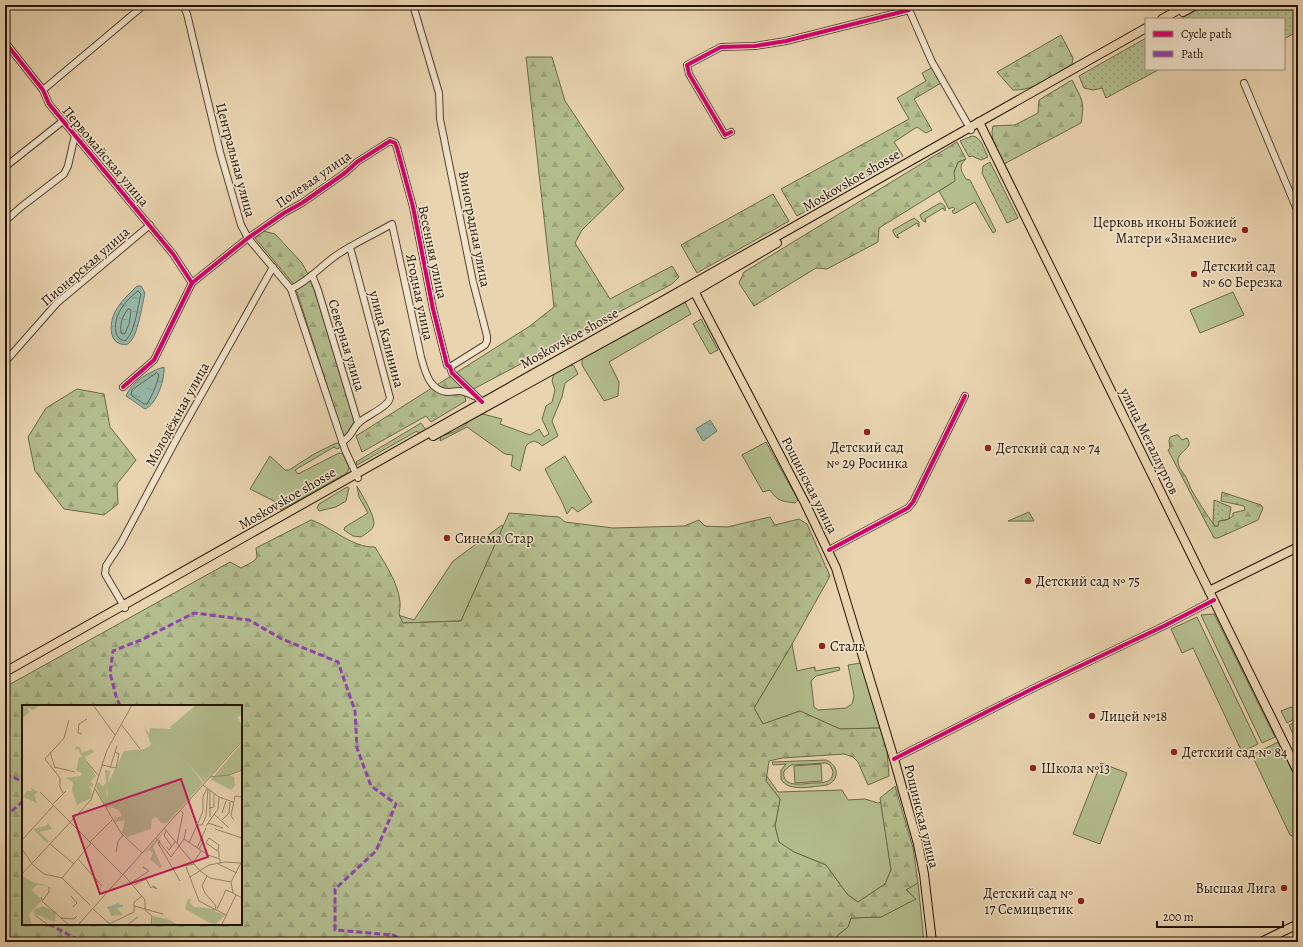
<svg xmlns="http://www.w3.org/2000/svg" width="1303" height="947" font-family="Alegreya,serif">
  <defs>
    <pattern id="forest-firs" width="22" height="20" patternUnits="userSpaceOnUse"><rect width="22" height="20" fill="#b3bd8e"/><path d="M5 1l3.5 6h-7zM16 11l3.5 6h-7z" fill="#9aa279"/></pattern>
    <pattern id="park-dots" width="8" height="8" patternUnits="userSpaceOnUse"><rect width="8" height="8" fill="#b3bd8e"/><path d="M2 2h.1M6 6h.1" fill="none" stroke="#9aa279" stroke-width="1.8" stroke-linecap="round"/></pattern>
    <pattern id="water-ripples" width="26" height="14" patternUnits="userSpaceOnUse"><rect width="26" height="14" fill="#97b8ab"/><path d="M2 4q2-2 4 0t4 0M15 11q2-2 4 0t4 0" fill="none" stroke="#829d91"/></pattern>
  </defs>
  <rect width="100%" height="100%" fill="#e9d4b0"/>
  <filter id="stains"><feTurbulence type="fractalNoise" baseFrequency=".005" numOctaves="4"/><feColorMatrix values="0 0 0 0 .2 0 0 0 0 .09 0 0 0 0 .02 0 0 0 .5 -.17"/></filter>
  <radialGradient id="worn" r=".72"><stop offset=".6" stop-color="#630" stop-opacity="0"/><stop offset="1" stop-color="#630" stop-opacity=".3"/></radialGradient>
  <g fill="#b3bd8e" stroke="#6a6847" fill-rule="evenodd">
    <path d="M966,159C958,166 961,171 966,179L970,180L996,231L993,233L975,202L954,214L952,211L955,209L953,207L949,209L939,191L949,185L958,162Z"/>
    <path d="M940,203C944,204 946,207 945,211L943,208L925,219L926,222L923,221L920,216L921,214Z"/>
    <path d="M914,218L919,222V227L917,223L897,235L899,238L896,237L893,232V230Z"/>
    <path d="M1233,292L1244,315L1200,333L1190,310Z"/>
    <path d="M685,302L691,314L609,362L619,382L618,396L604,401L582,365V357L671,308Z"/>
    <path d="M701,319L718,350L710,354L693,324Z"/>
    <path d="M569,364L574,366L578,374L565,383L562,397L552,421L558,436L542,446L539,443L534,441L529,443L526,446L520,471L511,466L513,455L505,454L467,427L440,441L441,436L454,432L466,425L470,419L479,413L502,419L500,424L530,435L539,429L544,437L549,434L542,419L546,406L552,402L555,390L552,381L554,373Z"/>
    <path d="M421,423L426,430L419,434L417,431L357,465L356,462Z"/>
    <path d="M766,442L798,500L795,503C782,501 778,502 770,490L763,492L742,455Z"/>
    <path d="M336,443L340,444L341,447L337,449L334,447L295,470L298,474L339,453L343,454L349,468L347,473L281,510L274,501L250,489L270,456L285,470H289L314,454Z"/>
    <path d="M565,456L592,502L578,512L572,507L567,514L563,504L545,469Z"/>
    <path d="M357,486C361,494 378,519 373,527C371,531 365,534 361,537L353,536L344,530L345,527L368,513L359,497Z"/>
    <path d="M347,487L349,488L346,501L336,507L319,511L317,508L319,504Z"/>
    <path d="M502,525L503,527L461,621L403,623L398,615L414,620L453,561Z"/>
    <path d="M1214,614L1275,737L1262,743L1201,615Z"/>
    <path d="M1197,617L1258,744L1242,752L1193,648L1182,653L1171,629Z"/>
    <path d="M792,644L797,671L815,667V671L839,667L840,670L816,676L811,681L814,707L818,710L846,708L852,704L854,696L848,665L861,663L880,728L840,729L800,711L763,724L754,708Z"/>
    <path d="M1291,707L1294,708L1298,717L1287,723L1281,711Z"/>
    <path d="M1298,721V745L1289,725Z"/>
    <path d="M1278,742L1298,782V838L1290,835L1252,755Z"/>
    <path d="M826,760C839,765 840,780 827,785C814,786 788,793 781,779V770L786,764L773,765L772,762ZM826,763L830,765L833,771C833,775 832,779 828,781C824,783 817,783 812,783C802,784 781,788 784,771L791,765Z"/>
    <path d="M1101,763L1127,773L1100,844L1073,834Z"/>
    <path d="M821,764L822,781L795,783L794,766Z"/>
    <path d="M766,775L778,792L842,790L848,800L865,799L878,803L881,802L891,870L885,884L858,902L847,894L826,865L794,852L779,843L775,826L780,799L766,781Z"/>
    <path d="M918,883L924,942H849L846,941L837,942L835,940L838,935L848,927L851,918L881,917L915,899L906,889Z"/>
  </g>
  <g fill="url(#forest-firs)" stroke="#6a6847" fill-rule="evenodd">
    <path d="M1061,35L1073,58L1072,64C1055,75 1034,91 1013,90L997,72Z"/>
    <path d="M526,57H552L565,101L624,189L582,230L575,243L610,299L672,266L679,277L672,284L464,394L466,401L431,422L426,416L362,452L356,436L530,326L554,307Z"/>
    <path d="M933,67L941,83L914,99L932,130L926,133L917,127L894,142L903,156L797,216L781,189L909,119L897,98L926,81L922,73Z"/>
    <path d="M1072,80C1082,100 1085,101 1081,123L1004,164C998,151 989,140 993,126L1015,125L1038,113L1039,100Z"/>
    <path d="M957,142L966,159L958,162L954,172L955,181L879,228L878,242L827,269L816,268L754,306L739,283L744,272Z"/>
    <path d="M773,194L789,221L697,273L681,245Z"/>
    <path d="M263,231L275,234L302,263L311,280L355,420L347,433L345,436L343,435L295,286L255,238Z"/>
    <path d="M77,389L104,394L110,427L136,460L117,484L118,504L104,515L64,509L35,471L28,437L46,408Z"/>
    <path d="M1176,435H1178L1182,440L1187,438C1195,449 1177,451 1178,461C1178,468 1183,472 1186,477C1188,481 1189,485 1191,489C1198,501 1206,514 1215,526L1219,521C1225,521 1229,519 1233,516V513L1245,510L1244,506L1221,501L1222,492L1261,505L1263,508L1258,520L1218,538H1214L1168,450L1170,448L1169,441L1170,437Z"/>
    <path d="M509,513L559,517L565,522L613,528L684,526L699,520L705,526L727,527L770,517L775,525L799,519L807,524L830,576L791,646L754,708L763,724L800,711L840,729L880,728L887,751L889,776L868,785L858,762L853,757L844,754L782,758L769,761L766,781L780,799L775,826L779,842L794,852L826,865L847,894L858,902L885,884L891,870L880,798L895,786L913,848L918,883L906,890L916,899L881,917L851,918L848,927L838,935L835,939L837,942H5V687L230,562L241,568L254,561L257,557L256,548L311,520C332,527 352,548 375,547C385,564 398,582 400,602C401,613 396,610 403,623L461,621ZM23,706H241V924H23Z"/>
  </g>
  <g fill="url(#park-dots)" stroke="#6a6847">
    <path d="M1206,5H1298V31L1284,39V19H1180Z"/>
    <path d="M1146,38V69H1160L1106,98L1102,88L1093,90L1084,88L1079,76Z"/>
    <path d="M972,136C981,136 984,150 988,157L981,160L972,156L969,157L960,141Z"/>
    <path d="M990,162L1018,218L1007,223L982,173L983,166Z"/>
    <path d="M1214,500L1231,507L1229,519L1219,521L1218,526H1215L1213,523Z"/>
    <path d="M1029,512L1034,521H1008Z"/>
  </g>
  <g fill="url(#water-ripples)" stroke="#687667">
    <path d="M137,286H141L145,293C142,305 138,336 129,343C127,345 124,345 121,344C108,341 110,321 115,312C120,302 129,294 137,286Z"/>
    <path d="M164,367C165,379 157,404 145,409L126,396C131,382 150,371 164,367Z"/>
    <path d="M710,420L717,431L703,441L696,429Z"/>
  </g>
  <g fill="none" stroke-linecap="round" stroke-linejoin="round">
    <g stroke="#5c6656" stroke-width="1">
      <path d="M138,291L141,294C138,305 135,331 127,339C126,341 124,341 122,340C113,337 115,321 118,315C121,306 131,296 138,291Z"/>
      <path d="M128,309H130L131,311L129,324L125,333L123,334L121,333C120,323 122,317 128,309Z"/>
      <path d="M157,373L159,375C156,386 153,394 147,404H144L131,395L132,390Z"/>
    </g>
    <defs>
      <g id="minor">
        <path d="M183,5L187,14L220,152L241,225L248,238L291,289L345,450L358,478"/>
        <path d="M413,5L439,93L440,119L473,282L487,336V341L485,345L450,367"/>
        <path d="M907,5L932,62L971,130"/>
        <path d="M5,42L43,90L49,104L173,254L192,283"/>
        <path d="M1244,83L1298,212"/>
        <path d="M43,90L144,5"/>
        <path d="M731,132L725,135L689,74L687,65L721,47L755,46L786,41L909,10"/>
        <path d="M5,167L63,121"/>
        <path d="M5,221L21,207L64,174L68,166L75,135"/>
        <path d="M312,275L318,290L358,423"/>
        <path d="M291,289C308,281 319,268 334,257C352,244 373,235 392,224L421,357C425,372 430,392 449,392C452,392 455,391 459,391C464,391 469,394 474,396"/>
        <path d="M5,362L57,303L150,225"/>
        <path d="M123,387L154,360L192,283L248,238L284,213L302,203L345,173L357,162L390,141L395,143L397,148L413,207L433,309L447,365L450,367L452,373L482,402"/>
        <path d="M342,442C354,435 352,427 361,421C368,415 388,407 390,398L350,247"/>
        <path d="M829,550L908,508L913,502L965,396"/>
        <path d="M125,608L105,574L106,566L121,543L177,438L273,267"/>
        <path d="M894,759L1034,688L1166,625L1214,600"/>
      </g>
      <g id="major">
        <path d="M1183,12L1195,5"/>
        <path d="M1162,19L1187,5"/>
        <path d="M979,122L1298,772"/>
        <path d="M692,287L805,503L836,568L894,759L918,844L924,874L932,942"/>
        <path d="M433,436L685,297L777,243"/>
        <path d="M1209,591L1298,547"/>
        <path d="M5,672L1146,28"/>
        <path d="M1261,942L1298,924"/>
      </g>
    </defs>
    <use href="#minor" stroke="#54432c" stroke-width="8"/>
    <use href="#major" stroke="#221300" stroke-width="10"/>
    <use href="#minor" stroke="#f1e3cc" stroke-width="6"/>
    <use href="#major" stroke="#e9d4b0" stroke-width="8"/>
    <g stroke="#8e44ad" stroke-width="3" stroke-dasharray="6 3" stroke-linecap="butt">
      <path d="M120,706L116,696L110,673L113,651L141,640L194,613L249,620L282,639L338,662L355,711L357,748L371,786L396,804L376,851L335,889V930L393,935L407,942"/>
      <path d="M5,775L13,777L23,782"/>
      <path d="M5,817L23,801"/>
      <path d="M49,924L82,942"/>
    </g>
    <defs>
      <g id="cycleway">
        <path d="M5,42L43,90L49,104L173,254L192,283"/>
        <path d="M731,132L725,135L689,74L687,65L721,47L755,46L786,41L909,10"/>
        <path d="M123,387L154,360L192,283L248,238L284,213L302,203L345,173L357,162L390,141L395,143L397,148L413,207L433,309L447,365L450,367L452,373L482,402"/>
        <path d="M829,550L908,508L913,502L965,396"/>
        <path d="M894,759L1034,688L1166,625L1214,600"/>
      </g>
    </defs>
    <use href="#cycleway" stroke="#f1e3cc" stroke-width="6"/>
    <use href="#cycleway" stroke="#d6006c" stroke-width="4"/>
  </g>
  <g fill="#8f2418" stroke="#f1e3cc" stroke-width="1.5">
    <circle cx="1245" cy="230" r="4"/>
    <circle cx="1194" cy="274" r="4"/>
    <circle cx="867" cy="432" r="4"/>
    <circle cx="988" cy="448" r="4"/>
    <circle cx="447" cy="538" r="4"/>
    <circle cx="1028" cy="581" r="4"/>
    <circle cx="822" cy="646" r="4"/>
    <circle cx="1092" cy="716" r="4"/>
    <circle cx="1174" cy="752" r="4"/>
    <circle cx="1033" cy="768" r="4"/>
    <circle cx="1284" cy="888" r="4"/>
    <circle cx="1081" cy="901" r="4"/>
  </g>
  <g text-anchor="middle" stroke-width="3" stroke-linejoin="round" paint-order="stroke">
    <g font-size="14" fill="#221300" stroke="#f1e3cc">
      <text transform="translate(106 156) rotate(50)" y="5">Первомайская улица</text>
      <text transform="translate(236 160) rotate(75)" y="5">Центральная улица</text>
      <text transform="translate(313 179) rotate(-35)" y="5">Полевая улица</text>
      <text transform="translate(851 180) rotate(-30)" y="5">Moskovskoe shosse</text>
      <text transform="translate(475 229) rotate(79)" y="5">Виноградная улица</text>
      <text transform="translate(433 252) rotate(78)" y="5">Весенняя улица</text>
      <text transform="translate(85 266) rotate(-41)" y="5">Пионерская улица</text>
      <text transform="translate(420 297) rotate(78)" y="5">Ягодная улица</text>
      <text transform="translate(569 338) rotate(-29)" y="5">Moskovskoe shosse</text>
      <text transform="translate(387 339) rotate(75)" y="5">улица Калинина</text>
      <text transform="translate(347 345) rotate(73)" y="5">Северная улица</text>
      <text transform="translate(177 414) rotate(-61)" y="5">Молодёжная улица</text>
      <text transform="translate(1150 441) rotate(64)" y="5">улица Металлургов</text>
      <text transform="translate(810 485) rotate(63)" y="5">Рощинская улица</text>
      <text transform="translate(287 498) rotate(-30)" y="5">Moskovskoe shosse</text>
      <text transform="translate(922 816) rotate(76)" y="5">Рощинская улица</text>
    </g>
    <g font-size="14" fill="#221300" stroke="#f1e3cc" text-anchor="start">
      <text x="1237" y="227" text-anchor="end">Церковь иконы Божией<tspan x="1237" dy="16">Матери «Знамение»</tspan></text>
      <text x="1202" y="271">Детский сад<tspan x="1202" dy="16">№ 60 Березка</tspan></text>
      <text x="867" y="452" text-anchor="middle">Детский сад<tspan x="867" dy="16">№ 29 Росинка</tspan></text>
      <text x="996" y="453">Детский сад № 74</text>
      <text x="455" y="543">Синема Стар</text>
      <text x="1036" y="586">Детский сад № 75</text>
      <text x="830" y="651">Сталь</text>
      <text x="1100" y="721">Лицей №18</text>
      <text x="1182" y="757">Детский сад № 84</text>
      <text x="1041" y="773">Школа №13</text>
      <text x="1276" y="893" text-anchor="end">Высшая Лига</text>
      <text x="1073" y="898" text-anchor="end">Детский сад №<tspan x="1073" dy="16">17 Семицветик</tspan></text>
    </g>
  </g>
  <g transform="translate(22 705)">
    <rect width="220" height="220" fill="#e9d4b0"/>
    <path d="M122,21L131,35L132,41L168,57L184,75L182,77L166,59L130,42ZM83,65L88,66L84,89L90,98L84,104L74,82L76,77L81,81L84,78ZM0,171L13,178L28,181L15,180L9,185L20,195L7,209L10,220H0Z" fill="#b3bd8e"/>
    <path d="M174,0H220V10L215,12L220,20V35L184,75L167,57L132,41L127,30L128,23L149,24L148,22ZM220,38V64L207,70L212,72L213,81L209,85L190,75L187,77ZM129,40L166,59L181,78L145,118H139L134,112L130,114L129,124L105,132L100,128L103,115L92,117L93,113L100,111L97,105L89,102L84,104L90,98L86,95L85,80L102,46L122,44ZM54,41L58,42L60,48L70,44L72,47L63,52L74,71L68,77L71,78V82L67,81L70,86L69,93L55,100L50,85L51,77L43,73L59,71L60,68L54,66L57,53L60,52L56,44L53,45ZM9,83L16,87L12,90L15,98L1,92L5,86H10ZM26,118L30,124L17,127L27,136L25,138L11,124L24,121ZM143,125L131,142L140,162L138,163L128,154L131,148L127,145L121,149ZM166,194H169L168,198L172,202L192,204L194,207L203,210L194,219L188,218L163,204ZM96,198L100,201L94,202L101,210L89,211L86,202ZM21,201L34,207L33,217L11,208L13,204Z" fill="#b3bd8e"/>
    <path d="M131,211L148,215L156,220H130Z" fill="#b3bd8e"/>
    <path d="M0,0H18L11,5L5,2L8,7L0,13Z" fill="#b3bd8e"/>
    <path fill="none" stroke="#97b8ab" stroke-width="2" d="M85,203L101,201"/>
    <path fill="none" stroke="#99876a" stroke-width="1" d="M71,0L93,30M99,19L118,44M60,29L56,28L57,19L65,14M28,47L33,63M65,57L77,71M80,60L94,63L97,49L93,47M32,62L53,67M88,63L95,41M188,72L207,70L220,65M181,80L197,92L211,97M73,84L99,128L120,148M18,87L48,117M41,88L38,82V73L23,54L42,33L47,15M30,100L44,86M187,103L192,102V89M200,108L204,96M192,109L207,123M188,112V86M200,115L207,108L208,97M212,115L209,111L213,91L220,92M48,117L101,170M176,118L181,106V91L185,84M186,118L201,123M184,121L196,104L197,92M142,123L177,165L188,173L209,177M193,124L220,133M145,125L142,130L150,142M134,133L149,152L162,134L164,124M162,134L186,150L198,154V158M0,135L31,101M138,135L136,138L158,176M68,137L90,115M155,138L161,108L158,105M167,138L175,120H180L184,111L186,84M28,139L52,159M145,142L147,145L153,137M175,143L184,123M177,144L181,137L180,132M1,145L10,159M196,146L197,140L187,133L184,138L197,147V153M94,147L96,136L101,130M56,154L80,181M171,158L179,146M10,159L22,169L40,173L68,200M196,159L215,168M164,162L177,196L204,210M151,163L172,159M0,169L69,95L85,45L110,0M101,169L123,195V205L130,211L129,220M185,171L180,181L183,188L194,201L193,205M168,172L187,160L203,157L219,158L209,177M40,173L69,138M110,177L127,166L121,162M209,177L211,188L220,193M112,180L124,174L129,183L132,181L135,184L131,182M49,191L55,198L51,202M19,192L21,197L47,220M21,195L27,187V182M112,201L141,209M71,204L89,220M195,204L204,185L211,188M13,210L26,220M39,213L52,214L55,211M200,219L214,190M56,220L220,36M85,220L112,207V197L120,191M105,220L116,212"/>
    <path fill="#c2185b" fill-opacity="0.15" stroke="#c2185b" stroke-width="2" d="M159,74L186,152L78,189L51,111Z"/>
    <rect width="220" height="220" fill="none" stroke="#221300" stroke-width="2"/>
  </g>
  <rect width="1303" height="947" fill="none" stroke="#e9d4b0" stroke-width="20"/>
  <rect x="6" y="6" width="1291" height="935" fill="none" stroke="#221300" stroke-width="2"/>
  <rect x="10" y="10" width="1283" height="927" fill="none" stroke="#221300"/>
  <rect x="1145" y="18" width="140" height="52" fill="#f1e3cc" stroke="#9e907a"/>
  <rect x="1153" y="31" width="20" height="6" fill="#d6006c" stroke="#9e907a"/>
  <text x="1181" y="38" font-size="12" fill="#221300">Cycle path</text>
  <rect x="1153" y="51" width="20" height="6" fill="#8e44ad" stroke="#9e907a"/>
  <text x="1181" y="58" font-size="12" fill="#221300">Path</text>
  <path d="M1157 921v6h126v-6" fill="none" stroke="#221300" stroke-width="2"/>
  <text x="1163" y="921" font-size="12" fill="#221300" stroke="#f1e3cc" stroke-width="3" paint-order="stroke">200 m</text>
  <rect width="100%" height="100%" filter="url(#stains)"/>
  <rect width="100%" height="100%" fill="url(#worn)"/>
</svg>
